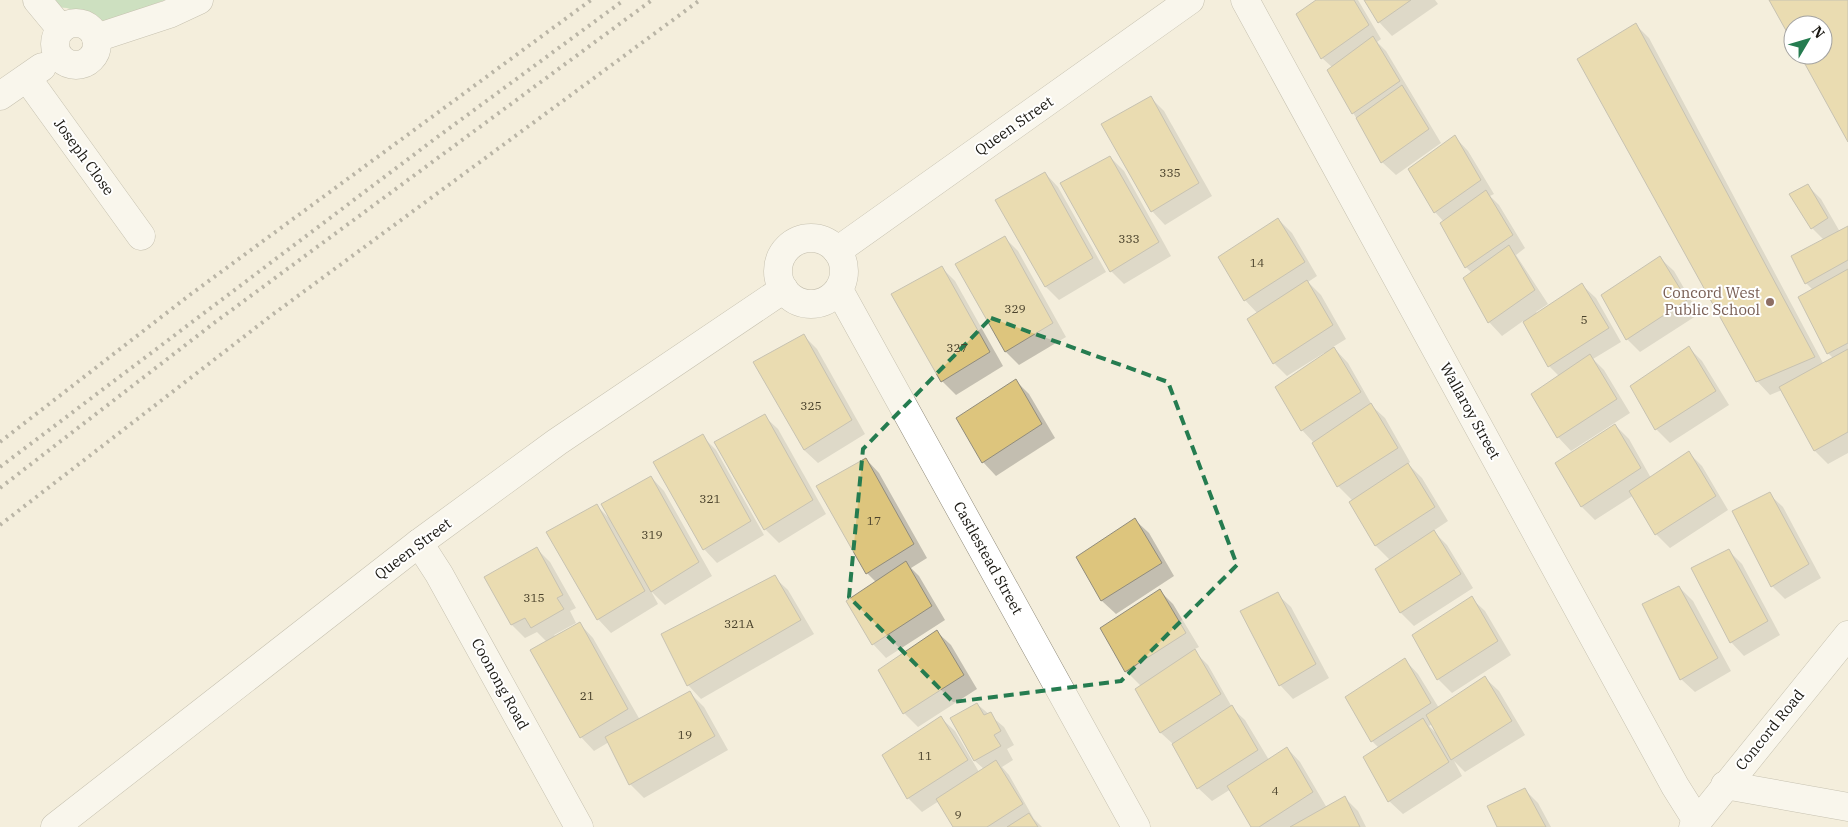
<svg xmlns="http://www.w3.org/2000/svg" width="1848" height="827" font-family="'IBM Plex Serif',serif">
  <rect width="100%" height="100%" fill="#f4eedc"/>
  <path fill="#9ecf9d" d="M51,0H165L107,22L67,8L55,7Z"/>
  <g fill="#0003" fill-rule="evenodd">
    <path d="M1318,0H1358L1381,39L1377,42L1386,51L1441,143L1396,175L1382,162L1328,70L1332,67L1322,58Z"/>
    <path d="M1366,0H1435L1438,4L1392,36L1379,22Z"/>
    <path d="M1636,25L1649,38L1823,363L1833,358L1828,353L1800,297L1813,290L1806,283L1824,240L1812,228L1791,195L1807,185L1821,199L1840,232L1848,228V453L1828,464L1815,451L1782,390L1770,395L1757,381Z"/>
    <path d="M1151,98L1164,111L1212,196L1165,225L1152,211Z"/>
    <path d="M1455,137L1468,151L1494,194L1490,196L1499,205L1525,248L1516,255L1548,304L1536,312L1537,314L1582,285L1596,298L1621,342L1593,359L1604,370L1630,413L1571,451L1558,437L1559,376L1549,366L1523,321L1502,336L1489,322L1464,279L1472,273L1466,267L1442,224L1444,222L1435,212Z"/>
    <path d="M1110,157L1124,171L1171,256L1124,284L1111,271Z"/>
    <path d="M1045,173L1058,187L1106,272L1059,300L1046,287L996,200Z"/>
    <path d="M1278,219L1292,233L1317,276L1308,282L1321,295L1346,339L1333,347L1348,363L1373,407L1385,418L1410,462L1408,464L1422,478L1448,521L1433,531L1447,545L1473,588L1414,626L1401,613L1376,569L1390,560L1376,546L1353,501L1338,486L1314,443L1302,430L1326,355L1324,353L1287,376L1274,363L1258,314L1245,300Z"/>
    <path d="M1005,238L1018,251L1066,337L1019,365L1006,352Z"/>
    <path d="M1660,258L1674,271L1699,314L1640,352L1627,339Z"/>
    <path d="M941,267L955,281L1003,366L956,395L942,381L893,294Z"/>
    <path d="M804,336L817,349L865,434L818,463L804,450Z"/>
    <path d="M1689,348L1702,361L1729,405L1670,443L1656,429L1631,386Z"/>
    <path d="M1016,381L1029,394L1055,438L996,476L983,462Z"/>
    <path d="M764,416L778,429L826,514L779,543L765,529L716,443Z"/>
    <path d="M1615,425L1629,439L1651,478L1689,453L1702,466L1728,510L1670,548L1656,534L1634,495L1595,520L1582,507L1557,463Z"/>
    <path d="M702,436L716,450L764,535L717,563L704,549Z"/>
    <path d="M866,459L879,473L927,558L911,568L919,576L945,620L886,658L873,644L876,582L867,573Z"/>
    <path d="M651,477L664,491L712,576L665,605L651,591L658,604L611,633L598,619L597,506L609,518Z"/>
    <path d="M1769,494L1783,507L1821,578L1785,599L1772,586Z"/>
    <path d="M1135,520L1149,533L1174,576L1116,614L1102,601L1077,557Z"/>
    <path d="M537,549L550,562L576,608L570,611L576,623L554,635L556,637L580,624L593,638L640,720L690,693L704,707L728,750L644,798L630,784L609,742L594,751L581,737L547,642L537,632L525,638L512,625L486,577Z"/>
    <path d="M1729,551L1742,564L1780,635L1744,656L1731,642Z"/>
    <path d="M774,577L788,590L814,634L701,699L688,685Z"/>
    <path d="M1679,587L1693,601L1731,671L1695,692L1681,679Z"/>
    <path d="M1159,590L1173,604L1199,647L1193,650L1208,665L1233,709L1245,720L1269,760L1287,748L1300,762L1327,808L1345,798L1358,811L1366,827H1252L1231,789L1212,801L1198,788L1173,744L1161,733L1137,689L1141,686L1126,671Z"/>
    <path d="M1277,594L1291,607L1329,678L1293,699L1280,685Z"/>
    <path d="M1471,598L1485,611L1511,655L1452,693L1438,679Z"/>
    <path d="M937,632L951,645L977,689L918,727L904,713Z"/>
    <path d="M1405,660L1418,674L1439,708L1485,678L1499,691L1525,735L1465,772L1454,761L1462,776L1403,814L1389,801L1379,748L1372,741ZM1432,724L1436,733L1429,726Z"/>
    <path d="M977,704L1004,727L1014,745L1007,749L1013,760L1002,767L1009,775L1034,819L1042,827H954L939,801L922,812L908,798L883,755L941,718L955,731L979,772L984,769L975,761L952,719Z"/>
    <path d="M1524,789L1538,803L1551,827H1499Z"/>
  </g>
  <g fill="#ddc57d" stroke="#918c7c">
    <path d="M1316,0H1354L1369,25L1321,59L1296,14Z"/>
    <path d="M1364,0H1411L1378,23Z"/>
    <path d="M1769,0H1848V142L1800,55H1823V25H1793V43Z"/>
    <path d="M1636,23L1815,357L1756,382L1577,59Z"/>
    <path d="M1373,36L1400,81L1352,114L1327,70Z"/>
    <path d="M1402,85L1429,129L1381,163L1356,118Z"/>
    <path d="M1151,96L1199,183L1151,212L1101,124Z"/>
    <path d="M1455,135L1481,180L1434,213L1408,169Z"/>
    <path d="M1110,156L1159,242L1110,272L1060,183Z"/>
    <path d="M1045,172L1093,258L1045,287L995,200Z"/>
    <path d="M1808,184L1828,218L1811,229L1789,194Z"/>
    <path d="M1486,190L1513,235L1465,268L1440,223Z"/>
    <path d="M1278,218L1305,262L1244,301L1218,257Z"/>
    <path d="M1848,226V260L1805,284L1791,256Z"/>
    <path d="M1005,236L1053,323L1005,352L955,264Z"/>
    <path d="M1509,245L1535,290L1488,323L1463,278Z"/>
    <path d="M1660,256L1687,300L1626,340L1601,295Z"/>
    <path d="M942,266L990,352L941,382L891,294Z"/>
    <path d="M1848,269V343L1827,354L1798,297Z"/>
    <path d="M1307,280L1333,325L1273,364L1247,319Z"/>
    <path d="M1582,283L1609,328L1548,367L1523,322Z"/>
    <path d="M804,334L852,420L804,450L753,362Z"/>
    <path d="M1689,346L1716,391L1655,430L1630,386Z"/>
    <path d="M1334,347L1361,392L1301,431L1275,387Z"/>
    <path d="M1848,349V432L1814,451L1779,387Z"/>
    <path d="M1590,354L1617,399L1557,438L1531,394Z"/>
    <path d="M1016,379L1042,424L982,463L956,418Z"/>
    <path d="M1371,403L1398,448L1337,487L1312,443Z"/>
    <path d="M765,414L813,500L764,530L714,442Z"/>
    <path d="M1615,424L1641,468L1581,507L1555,463Z"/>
    <path d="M703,434L751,521L703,550L653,462Z"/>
    <path d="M1689,451L1716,496L1655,535L1629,491Z"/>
    <path d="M866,458L914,544L866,574L816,486Z"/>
    <path d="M1408,463L1435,507L1375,546L1349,502Z"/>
    <path d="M651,476L699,562L651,592L601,504Z"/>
    <path d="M1770,492L1809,564L1771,587L1732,511Z"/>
    <path d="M597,504L645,591L597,620L546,532Z"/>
    <path d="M1135,518L1162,563L1101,601L1076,557Z"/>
    <path d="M1434,530L1461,574L1400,613L1375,569Z"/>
    <path d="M537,547L563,595L557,598L564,609L531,628L525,618L511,625L484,577Z"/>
    <path d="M1729,549L1768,621L1730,643L1691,568Z"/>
    <path d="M906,561L932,606L872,645L846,601Z"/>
    <path d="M775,575L801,620L687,686L661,634Z"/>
    <path d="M1679,586L1718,658L1680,680L1642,604Z"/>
    <path d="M1160,589L1186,633L1125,672L1100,628Z"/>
    <path d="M1278,592L1316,664L1279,686L1240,611Z"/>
    <path d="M1472,596L1498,641L1437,680L1412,635Z"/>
    <path d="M580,622L628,709L580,738L530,650Z"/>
    <path d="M937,630L964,675L903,714L878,670Z"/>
    <path d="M1195,649L1221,694L1160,733L1135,689Z"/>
    <path d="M1405,658L1431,703L1371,742L1345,697Z"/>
    <path d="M1485,676L1512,721L1451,760L1426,715Z"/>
    <path d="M690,691L715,736L629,785L605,737Z"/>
    <path d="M977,703L984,715L991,712L1001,731L994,735L1001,746L974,761L950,718Z"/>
    <path d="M1232,705L1258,750L1197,789L1172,744Z"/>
    <path d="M941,716L968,760L907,799L882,755Z"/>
    <path d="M1423,718L1449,762L1388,802L1363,757Z"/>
    <path d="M1287,747L1313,792L1259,827H1251L1227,786Z"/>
    <path d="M996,760L1023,804L987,827H953L936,799Z"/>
    <path d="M1525,788L1546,827H1497L1487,806Z"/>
    <path d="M1345,796L1360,827H1290Z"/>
    <path d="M1029,813L1038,827H1007Z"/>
  </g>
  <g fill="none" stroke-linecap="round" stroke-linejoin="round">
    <defs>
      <g id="street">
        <path d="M37,0L61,29"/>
        <path d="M1245,0L1675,786L1697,821"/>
        <circle cx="76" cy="44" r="21"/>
        <path d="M96,38L169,14L199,0"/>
        <path d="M27,78L141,236"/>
        <path d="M0,96L42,67"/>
        <circle cx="811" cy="271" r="33"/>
        <path d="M837,251L1190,0"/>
        <path d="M839,290L1136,827"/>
        <path d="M419,543L439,574L579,827"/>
        <path d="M1725,785L1848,807"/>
        <path d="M55,827L419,543L557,442L784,289"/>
      </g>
      <path id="primary" d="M1693,827L1848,635"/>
    </defs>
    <use href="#street" stroke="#908b7b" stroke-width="29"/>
    <use href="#primary" stroke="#908b7b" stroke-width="29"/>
    <use href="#street" stroke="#fff" stroke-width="28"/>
    <use href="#primary" stroke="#fff" stroke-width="28"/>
    <g stroke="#736f64" stroke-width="4" stroke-dasharray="2.5 5" stroke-linecap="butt">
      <path d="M0,442L191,294L591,0"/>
      <path d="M0,467L436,138L624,0"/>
      <path d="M0,488L214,323L652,0"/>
      <path d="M0,525L272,315L700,0"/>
    </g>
  </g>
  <path d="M0 0H1848V827H0ZM991,318L1168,382L1237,565L1121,681L953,702L849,597L863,449Z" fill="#f4eedc" fill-opacity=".55" fill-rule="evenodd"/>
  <path fill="none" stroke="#257c50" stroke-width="4" stroke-dasharray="10 6" stroke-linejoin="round" d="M991,318L1168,382L1237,565L1121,681L953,702L849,597L863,449Z"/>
  <circle fill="#8d6e63" stroke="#fff" stroke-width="2" cx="1770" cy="302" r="5"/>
  <g text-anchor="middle" stroke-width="4" stroke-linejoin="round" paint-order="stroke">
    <g font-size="12" fill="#4a422c">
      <text x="1170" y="177">335</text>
      <text x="1129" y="243">333</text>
      <text x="1257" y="267">14</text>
      <text x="1015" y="313">329</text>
      <text x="1584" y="324">5</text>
      <text x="957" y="352">327</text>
      <text x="811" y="410">325</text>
      <text x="710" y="503">321</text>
      <text x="874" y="525">17</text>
      <text x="652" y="539">319</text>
      <text x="534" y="602">315</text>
      <text x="739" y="628">321A</text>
      <text x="587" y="700">21</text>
      <text x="685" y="739">19</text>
      <text x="925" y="760">11</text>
      <text x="1275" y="795">4</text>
      <text x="958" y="819">9</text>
    </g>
    <g font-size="15" fill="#191711" stroke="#fff">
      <text transform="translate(1014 126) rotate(-35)" y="5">Queen Street</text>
      <text transform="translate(84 157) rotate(54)" y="5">Joseph Close</text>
      <text transform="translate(1470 411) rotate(61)" y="5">Wallaroy Street</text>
      <text transform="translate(413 549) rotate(-37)" y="5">Queen Street</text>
      <text transform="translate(988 558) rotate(61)" y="5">Castlestead Street</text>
      <text transform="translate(500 684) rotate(61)" y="5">Coonong Road</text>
      <text transform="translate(1770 730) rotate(-51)" y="5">Concord Road</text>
    </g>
    <g font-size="15" fill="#785e54" stroke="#fff" text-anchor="end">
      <text x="1760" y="298">Concord West<tspan x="1760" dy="17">Public School</tspan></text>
    </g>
  </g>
  <g transform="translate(1808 40) rotate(52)"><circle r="24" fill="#ffffff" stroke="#a3a2a0"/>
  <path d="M0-4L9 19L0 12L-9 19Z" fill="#257c50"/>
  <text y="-8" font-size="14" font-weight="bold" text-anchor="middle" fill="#191711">N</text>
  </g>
</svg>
